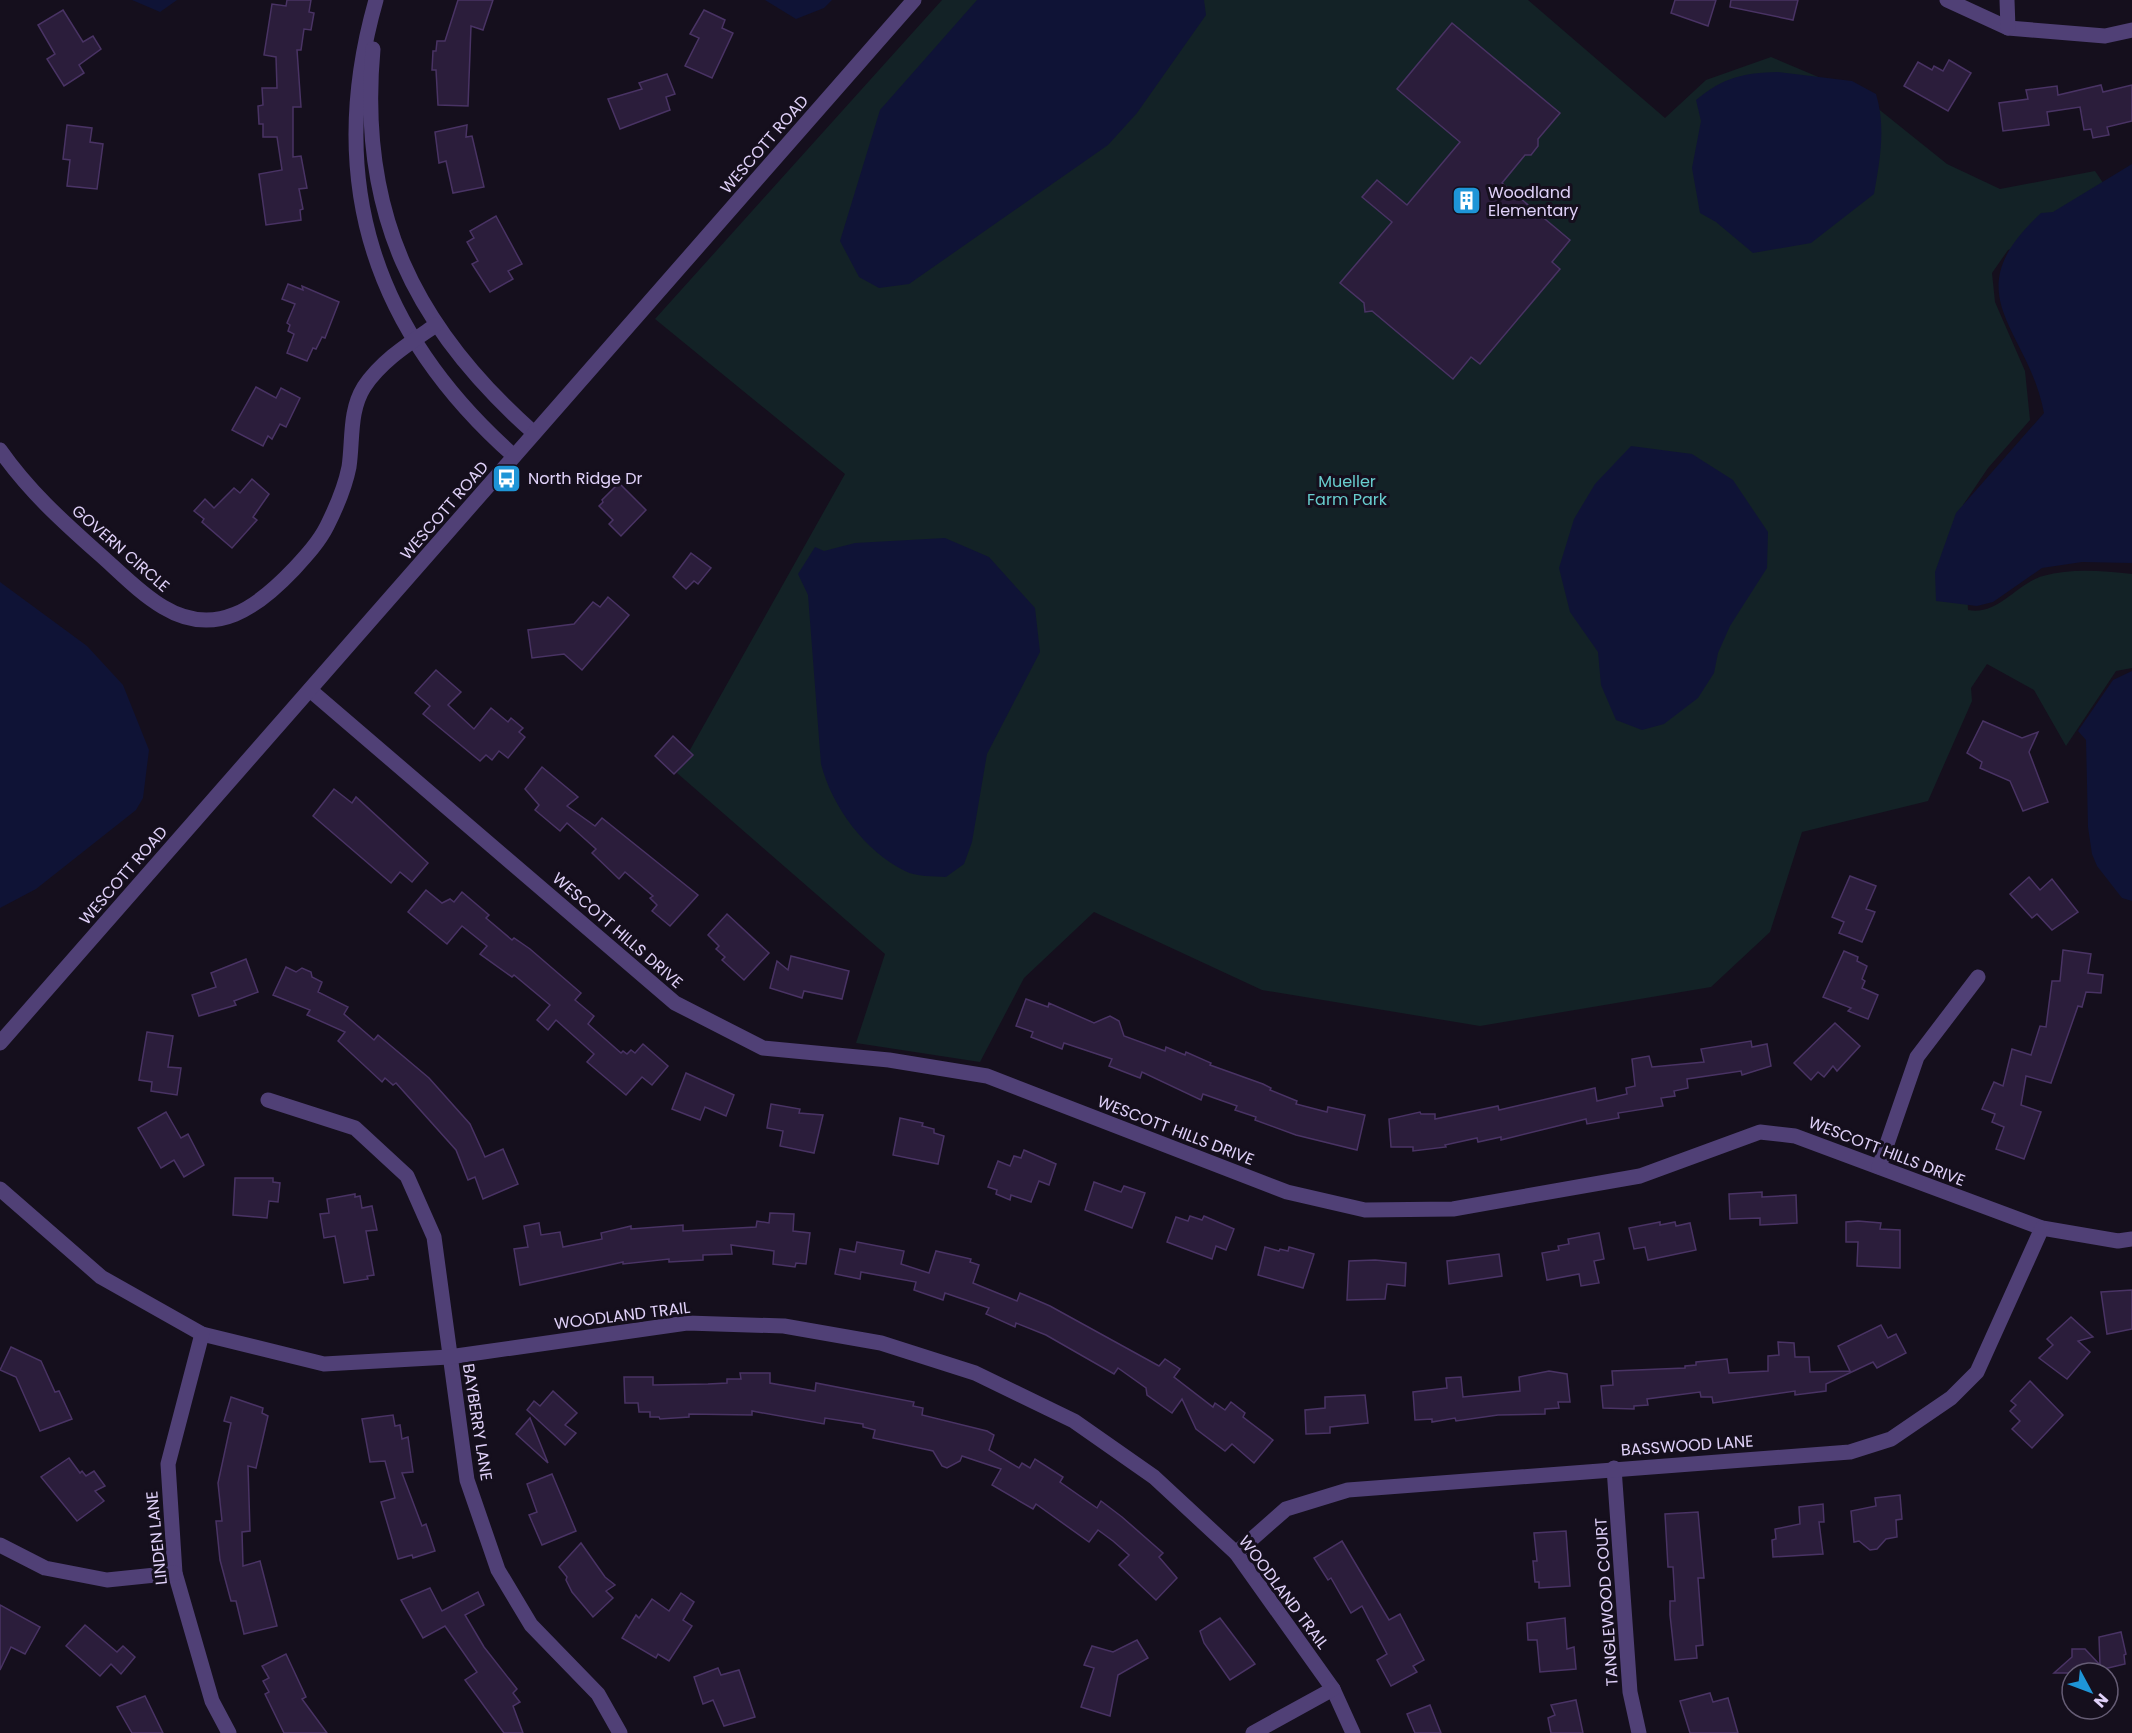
<svg xmlns="http://www.w3.org/2000/svg" width="2132" height="1733" font-family="Poppins,sans-serif">
  <rect width="100%" height="100%" fill="#150f1d"/>
  <path fill="#132226" d="M942,0H1528L1665,118L1706,80L1771,57L1861,95L1947,164L2000,189L2095,171L2112,196L2032,242L2008,250L1992,273L1995,302L2025,371L2030,420L1988,468L1963,505L1968,610C1998,616 2017,583 2043,576C2072,568 2102,571 2132,574V668L2116,671L2066,746L2034,690L1987,664L1971,688L1972,701L1928,801L1802,832L1770,932L1711,987L1480,1026L1262,990L1094,912L1024,978L980,1062L856,1043L885,954L677,773L845,474L655,319Z"/>
  <g fill="#0f1336">
    <path d="M132,0H177L160,12Z"/>
    <path d="M765,0H832L824,8L796,19Z"/>
    <path d="M977,0H1204L1206,15L1137,113L1108,145L909,284L879,288L859,277L840,241L880,110Z"/>
    <path d="M1778,72L1852,81L1876,94C1886,127 1880,160 1874,194L1811,243L1753,253L1716,222L1700,213L1692,168L1701,121L1696,100C1724,77 1743,73 1778,72Z"/>
    <path d="M2132,164V563L2082,562L2042,568L1993,602L1977,606L1936,601L1935,572L1956,513L2044,413C2028,327 1952,295 2041,213L2053,212Z"/>
    <path d="M1631,446L1692,454L1733,480L1768,532L1767,568L1730,626L1718,653L1714,673L1698,698L1664,724L1642,730L1616,720L1601,685L1598,652L1570,612L1559,568L1574,519L1595,484Z"/>
    <path d="M945,538L989,557L1035,608L1040,652L987,754L972,842L964,864L946,877C934,876 916,877 905,871C865,851 832,807 821,764L808,595L798,574L815,547L824,551L855,543Z"/>
    <path d="M0,582L87,646L123,685L149,750L143,798L136,810L36,889L0,908Z"/>
    <path d="M2132,671V901L2122,898L2097,866L2092,854L2088,827L2086,740L2078,731L2113,680Z"/>
  </g>
  <g fill="#2b1d3b" stroke="#493364" stroke-width="1.5">
    <path d="M287,0H311L309,12L314,13L311,30L304,29L301,50H297L301,107H293V157L301,156L307,188L299,189L303,209L300,210L301,220L266,225L259,174L282,170L277,137H263V124H259L258,106L263,105L262,88H277L276,57L264,55L272,4L286,6Z"/>
    <path d="M458,0H493L483,30L471,26L468,106L438,105L436,70H432L433,51H436L437,41H445Z"/>
    <path d="M1675,0H1716L1708,26L1671,13Z"/>
    <path d="M1731,0H1798L1793,20L1730,7Z"/>
    <path d="M63,10L83,42L93,36L101,49L79,65L84,73L64,86L47,59L55,54L38,25Z"/>
    <path d="M704,10L725,20L722,28L733,33L712,78L685,66L699,38L690,34Z"/>
    <path d="M1452,23L1560,113L1538,139V146L1531,155H1525L1502,183L1570,240L1552,262L1560,269L1480,364L1471,357L1453,379L1372,311L1365,312L1364,303L1340,283L1392,222L1362,197L1377,180L1407,205L1460,142L1397,89Z"/>
    <path d="M1949,60L1971,73L1948,111L1904,86L1918,62L1932,70L1934,66L1943,71Z"/>
    <path d="M667,74L675,94L666,97L670,110L620,129L608,99L642,89L639,83Z"/>
    <path d="M2101,85L2103,92L2132,85V121L2107,127L2109,135L2093,138L2091,129L2084,130L2080,107L2047,112L2049,125L2003,131L1999,103L2028,99L2026,90L2057,86L2058,95Z"/>
    <path d="M67,125L92,128L90,142L103,144L97,189L67,186L70,160L63,159Z"/>
    <path d="M467,125L466,137L472,136L484,187L453,193L446,161L439,163L435,132Z"/>
    <path d="M496,216L522,264L508,271L513,279L490,292L472,264L478,261L467,242L474,238L470,231Z"/>
    <path d="M288,284L303,290L302,286L339,302L325,338L322,337L316,349L313,348L307,361L287,353L294,334L288,331L290,325L287,323L295,304L282,299Z"/>
    <path d="M256,387L276,398L281,388L300,398L286,427L280,424L272,439L268,436L263,446L232,430Z"/>
    <path d="M252,479L269,494L253,517L257,520L232,548L202,522L204,519L194,511L205,499L214,508L234,488L240,493Z"/>
    <path d="M619,483L646,510L621,536L609,524L613,520L599,506L603,502L602,500Z"/>
    <path d="M691,553L711,568L698,584L694,581L686,589L673,577Z"/>
    <path d="M608,597L629,615L582,670L564,654L532,658L528,630L574,624L593,602L600,607Z"/>
    <path d="M436,670L461,692L448,705L474,729L491,708L508,722L511,718L523,728L519,732L525,737L508,758L499,751L492,760L486,755L480,761L423,714L430,706L415,693Z"/>
    <path d="M1983,721L2022,738L2038,732L2029,752L2048,802L2023,811L2010,781L1980,768L1982,762L1967,753Z"/>
    <path d="M673,736L693,755L674,774L655,756Z"/>
    <path d="M542,767L578,797L567,806L595,826L602,818L698,895L670,926L652,911L657,905L650,898L653,896L625,872L619,879L592,853L596,849L567,823L560,831L535,810L539,805L525,789Z"/>
    <path d="M334,789L352,803L356,797L428,863L412,882L400,872L391,883L313,816Z"/>
    <path d="M1850,876L1876,886L1866,909L1875,912L1862,942L1839,933L1844,922L1832,917Z"/>
    <path d="M2029,877L2040,890L2052,879L2078,912L2052,930L2037,914L2032,918L2010,894Z"/>
    <path d="M426,890L442,903L450,899L454,902L462,892L489,915L486,918L512,940L514,938L530,949L581,993L575,1000L594,1016L588,1024L621,1053L623,1051L627,1054L631,1050L635,1053L643,1044L668,1066L652,1085L642,1077L626,1095L587,1062L594,1054L556,1020L548,1030L537,1020L550,1005L514,975L512,977L480,954L487,946L462,926L447,944L408,912Z"/>
    <path d="M727,914L769,953L744,980L722,960L725,957L716,949L719,946L708,935Z"/>
    <path d="M2063,950L2091,954L2088,973L2103,975L2101,993L2086,992L2082,1007L2078,1006L2051,1083L2026,1076L2021,1105L2041,1112L2024,1159L1996,1149L2004,1127L1992,1122L1995,1114L1982,1109L1994,1082L2003,1086L2012,1049L2031,1055L2040,1026L2046,1027L2052,981H2060Z"/>
    <path d="M1844,951L1858,957L1857,961L1867,966L1862,979L1865,981L1862,988L1878,995L1868,1019L1848,1011L1851,1008L1823,997Z"/>
    <path d="M791,956L849,971L842,999L804,991L802,998L770,988L777,961L788,970Z"/>
    <path d="M246,959L258,992L234,1001L236,1005L199,1016L192,995L216,987L211,973Z"/>
    <path d="M286,967L296,972L302,968L311,972L312,977L322,982L318,992L348,1007L344,1014L374,1040L378,1035L429,1078L470,1124L485,1157L503,1149L518,1184L483,1199L475,1177L468,1180L456,1150L396,1083L393,1085L385,1078L382,1082L338,1041L345,1032L307,1015L310,1010L273,995Z"/>
    <path d="M1026,999L1048,1007L1049,1003L1094,1023L1110,1016L1119,1021L1124,1036L1165,1051L1166,1047L1185,1055L1186,1052L1211,1063L1210,1065L1263,1084L1271,1088L1270,1090L1297,1101L1296,1104L1327,1112L1328,1107L1365,1115L1357,1150L1296,1135L1255,1120L1256,1117L1235,1110L1237,1106L1203,1094L1201,1100L1142,1072L1140,1078L1109,1066L1112,1059L1064,1043L1062,1049L1031,1037L1033,1032L1016,1026Z"/>
    <path d="M1835,1023L1860,1046L1837,1071L1833,1066L1824,1077L1818,1072L1811,1080L1794,1063Z"/>
    <path d="M147,1032L173,1036L168,1067L181,1068L177,1095L151,1091L152,1082L139,1080Z"/>
    <path d="M1751,1041L1752,1047L1767,1044L1771,1066L1742,1075L1741,1071L1687,1079L1688,1088L1674,1091L1675,1096L1661,1098L1663,1106L1618,1113L1619,1118L1587,1124L1586,1119L1501,1140V1137L1478,1142L1477,1138L1445,1145L1446,1147L1413,1151V1147H1391L1389,1119L1420,1112L1421,1114H1435V1119L1498,1106L1499,1110L1595,1088L1597,1101L1627,1094L1626,1088L1635,1086L1632,1059L1649,1056L1652,1067L1704,1062L1701,1049Z"/>
    <path d="M686,1073L734,1095L726,1116L705,1107L700,1120L672,1109Z"/>
    <path d="M771,1104L800,1109L799,1113L823,1115L814,1153L780,1146L783,1131L767,1128Z"/>
    <path d="M166,1112L181,1138L188,1134L204,1165L184,1177L174,1160L161,1168L138,1128Z"/>
    <path d="M900,1118L923,1123L922,1126L934,1129V1133L944,1136L938,1164L893,1155Z"/>
    <path d="M1024,1150L1056,1164L1049,1185L1039,1181L1031,1202L1011,1195L1010,1200L996,1194L997,1190L988,1187L998,1161L1010,1166L1014,1156L1021,1158Z"/>
    <path d="M235,1178H273V1182L280,1183L278,1202L269,1201L267,1218L233,1215Z"/>
    <path d="M1094,1182L1121,1192L1124,1186L1145,1193L1132,1228L1085,1210Z"/>
    <path d="M1762,1192V1197L1796,1195L1797,1223L1760,1225V1218L1730,1219L1729,1194Z"/>
    <path d="M355,1194V1197L360,1196L362,1208L372,1206L377,1230L366,1231L374,1275L367,1276L368,1279L344,1283L335,1236L324,1238L320,1214L329,1213L327,1199Z"/>
    <path d="M770,1213L794,1214L793,1231L810,1233L806,1264L796,1263L795,1267L773,1264L774,1251L731,1245L732,1254L703,1255V1260L669,1262V1259L623,1264V1262L520,1285L514,1249L528,1247L524,1226L539,1223L541,1235L560,1232L563,1247L602,1239L601,1233L631,1226V1229L683,1225V1231L756,1227L757,1221L769,1223Z"/>
    <path d="M1190,1216L1202,1220L1204,1216L1234,1229L1226,1250L1216,1246L1212,1259L1167,1242L1176,1217L1188,1221Z"/>
    <path d="M1858,1221L1881,1223L1880,1229L1900,1230V1268L1857,1266L1858,1242H1846V1222Z"/>
    <path d="M1660,1222V1225L1675,1222L1676,1226L1690,1223L1696,1250L1648,1260L1645,1247L1634,1249L1629,1228Z"/>
    <path d="M1599,1233L1604,1259L1594,1261L1599,1283L1581,1286L1579,1274L1547,1280L1542,1253L1559,1250L1558,1246L1569,1244L1568,1239Z"/>
    <path d="M857,1242L904,1251L901,1264L929,1273L936,1251L971,1259L970,1262L979,1265L973,1283L1017,1301L1020,1293L1050,1306L1159,1366L1165,1359L1180,1369L1174,1377L1213,1407L1215,1403L1225,1410L1231,1402L1245,1413L1243,1417L1273,1440L1254,1463L1232,1444L1225,1451L1196,1429L1182,1399L1172,1413L1147,1395L1146,1388L1118,1368L1114,1374L1046,1335L1016,1323L1015,1327L986,1314L989,1308L945,1293L943,1300L914,1290L916,1282L861,1272L860,1279L835,1274L840,1249L855,1252Z"/>
    <path d="M1265,1247L1279,1251L1280,1249L1288,1251L1289,1247L1314,1254L1303,1288L1258,1275Z"/>
    <path d="M1499,1254L1502,1276L1449,1284L1447,1261Z"/>
    <path d="M1375,1260L1406,1263L1405,1286L1387,1284L1385,1299L1347,1300L1349,1261Z"/>
    <path d="M2132,1290V1329L2107,1334L2101,1292Z"/>
    <path d="M2071,1317L2093,1337L2078,1341L2090,1352L2067,1379L2039,1358L2053,1345L2047,1339Z"/>
    <path d="M1881,1325L1888,1338L1896,1334L1906,1353L1877,1368L1873,1362L1826,1384V1391L1795,1395V1391L1713,1403L1712,1397H1701L1700,1392L1647,1399L1648,1405L1634,1406V1409L1603,1408L1601,1386L1613,1385L1612,1371L1685,1368V1366L1696,1365V1362L1727,1359L1729,1373L1768,1371V1356L1779,1355L1778,1342L1794,1343L1795,1357H1809L1810,1372L1850,1371L1838,1346Z"/>
    <path d="M11,1347L41,1361L55,1392L59,1391L72,1419L40,1431L16,1377L0,1370Z"/>
    <path d="M1549,1371L1567,1374L1570,1402H1558L1559,1408L1545,1409V1414L1498,1415L1456,1421L1455,1418L1432,1422V1419L1415,1420L1413,1392L1447,1388L1446,1378L1461,1377L1463,1397L1520,1391L1519,1377Z"/>
    <path d="M740,1373H770V1383L815,1391L816,1383L914,1402L913,1406L923,1408L922,1415L987,1431L994,1435L989,1450L1019,1468L1022,1463L1030,1468L1035,1459L1063,1477L1060,1482L1097,1508L1101,1501L1122,1517L1163,1553L1159,1557L1177,1578L1156,1600L1119,1565L1129,1555L1113,1541L1098,1530L1089,1542L1036,1504L1033,1509L992,1485L1001,1469L962,1456L960,1461L947,1468L942,1466L933,1451L873,1438L875,1430L863,1427V1424L825,1418L824,1424L752,1411V1415L689,1414V1417L660,1419L659,1417H650V1412H639L638,1403H625L624,1377H653V1385L708,1384L727,1383V1379H741Z"/>
    <path d="M2030,1381L2063,1415L2032,1448L2012,1429L2020,1421L2010,1411L2016,1405L2011,1401Z"/>
    <path d="M553,1391L577,1413L565,1425L576,1433L565,1445L527,1410L534,1401L540,1406Z"/>
    <path d="M1365,1395L1368,1423L1330,1427V1433L1306,1434L1305,1410L1325,1408V1397Z"/>
    <path d="M231,1397L263,1408L262,1413L268,1416L256,1468L248,1466L250,1531L242,1532L243,1566L260,1561L277,1626L244,1634L236,1601H231L220,1560L216,1521H222L218,1483L231,1423L224,1421Z"/>
    <path d="M393,1415L395,1426L400,1425L402,1439L408,1437L413,1472L402,1473L422,1526L426,1524L435,1551L413,1558L412,1555L398,1559L381,1502L395,1498L385,1461L370,1462L362,1419Z"/>
    <path d="M530,1418L548,1463L516,1434Z"/>
    <path d="M69,1458L80,1473L82,1471L86,1476L94,1471L105,1486L95,1491L104,1501L77,1521L41,1477Z"/>
    <path d="M552,1474L576,1531L542,1545L529,1515L537,1512L527,1484Z"/>
    <path d="M1900,1495L1902,1519L1896,1520L1897,1537L1886,1539L1877,1549L1870,1550L1859,1541L1854,1542L1851,1511L1876,1506L1875,1498Z"/>
    <path d="M1823,1504L1824,1522H1819L1823,1554L1773,1557L1772,1540L1776,1539L1775,1529L1800,1524L1799,1507Z"/>
    <path d="M1698,1512L1704,1578H1698L1703,1645L1696,1646L1697,1658L1675,1660L1670,1615V1601H1675L1673,1567H1668L1665,1514Z"/>
    <path d="M1566,1531L1570,1586L1539,1588V1582H1535L1533,1561H1537L1534,1533Z"/>
    <path d="M1342,1541L1389,1620L1400,1614L1424,1660L1413,1666L1417,1672L1391,1686L1377,1660L1387,1654L1362,1606L1351,1613L1331,1578L1328,1580L1314,1558Z"/>
    <path d="M581,1543L605,1577L615,1585L606,1591L613,1598L593,1617L572,1592L566,1580L567,1577L559,1567Z"/>
    <path d="M430,1588L442,1611L478,1592L484,1605L465,1615L484,1647L517,1689L513,1693L520,1702L513,1706L523,1733H504L465,1680L477,1672L445,1626L423,1638L401,1600Z"/>
    <path d="M681,1593L694,1602L683,1620L692,1626L669,1661L658,1654L656,1658L622,1638L636,1615L639,1618L652,1599L669,1611Z"/>
    <path d="M0,1605L40,1627L25,1654L11,1647L0,1670Z"/>
    <path d="M1220,1618L1255,1664L1230,1680L1204,1643L1200,1631Z"/>
    <path d="M1565,1618L1567,1649L1574,1647L1576,1669L1540,1672L1537,1640H1528L1527,1623Z"/>
    <path d="M85,1625L117,1652L123,1646L135,1657L121,1674L111,1664L100,1676L66,1646Z"/>
    <path d="M2121,1632L2126,1654L2124,1655L2125,1664L2104,1669L2108,1673H2054L2072,1657V1649H2085L2100,1665L2099,1637Z"/>
    <path d="M1137,1640L1148,1658L1118,1675L1110,1716L1081,1707L1094,1668L1084,1665L1092,1646L1113,1652Z"/>
    <path d="M286,1654L306,1697L302,1699L327,1733H284L265,1694L269,1692L263,1681L269,1678L262,1666Z"/>
    <path d="M718,1668L721,1675L739,1670L755,1717L724,1726L713,1700L703,1704L694,1677Z"/>
    <path d="M1710,1693L1713,1702L1728,1698L1738,1733H1690L1680,1701Z"/>
    <path d="M145,1696L163,1733H132L117,1707Z"/>
    <path d="M1576,1700L1583,1733H1551L1548,1718L1555,1715L1551,1705Z"/>
    <path d="M1430,1705L1441,1733H1415L1407,1714Z"/>
  </g>
  <g fill="none" stroke-linecap="round" stroke-linejoin="round">
    <g stroke="#504076" stroke-width="15">
      <path d="M376,0C324,182 374,332 514,456"/>
      <path d="M1947,0L2008,28L2105,36L2132,30"/>
      <path d="M2007,0L2008,28"/>
      <path d="M373,49C358,212 414,327 534,433"/>
      <path d="M0,450C28,490 61,520 97,552C118,570 139,593 163,607C216,639 258,607 294,569C306,556 319,542 327,526C336,508 345,487 349,467C353,440 349,411 364,387C382,360 410,343 436,325"/>
      <path d="M310,690L675,1003L763,1048L889,1060L987,1076L1287,1192L1365,1210L1453,1209L1640,1176L1760,1132L1795,1136L2042,1228L2118,1241L2132,1239"/>
      <path d="M0,1043L914,0"/>
      <path d="M268,1100L355,1128L407,1176L434,1237L467,1480L498,1570L531,1625L598,1694L620,1733"/>
      <path d="M1879,1167L1917,1057L1978,977"/>
      <path d="M0,1189L101,1277L202,1334L324,1364L449,1357L687,1323L784,1326L881,1343L975,1373L1074,1421L1154,1477L1236,1553L1333,1689L1353,1733"/>
      <path d="M202,1334L168,1464L175,1573L212,1701L229,1733"/>
      <path d="M1614,1468L1630,1692L1639,1733"/>
      <path d="M0,1545L45,1568L107,1580L175,1573"/>
      <path d="M1236,1553L1286,1509L1348,1490L1850,1452L1891,1439L1951,1398L1977,1372L2042,1228"/>
      <path d="M1253,1733L1333,1689"/>
    </g>
  </g>
  <defs>
    <symbol id="building-square" viewBox="-11 -11 22 22"><rect x="-9" y="-9" width="18" height="18" rx="4" fill="#1e95d7" stroke="#150f1d"/><path d="M-4-6H4V6H1V3H-1V6H-4ZM-2.5-4.3h1.7v1.8h-1.7ZM.8-4.3h1.7v1.8H.8ZM-2.5-1h1.7V.8h-1.7ZM.8-1h1.7V.8H.8Z" fill="#fff"/></symbol>
    <symbol id="bus-square" viewBox="-11 -11 22 22"><rect x="-9" y="-9" width="18" height="18" rx="4" fill="#1e95d7" stroke="#150f1d"/><path d="M-5-6H5V4H4V6H2V4H-2V6H-4V4H-5ZM-3.5-4V0h7V-4ZM-3.5 1.2v1.5H-2V1.2ZM2 1.2v1.5H3.5V1.2Z" fill="#fff"/></symbol>
  </defs>
  <g fill-rule="evenodd">
    <use href="#building-square" x="1450" y="184" width="33" height="33"/>
    <use href="#bus-square" x="490" y="462" width="33" height="33"/>
  </g>
  <g text-anchor="middle" stroke-width="6" stroke-linejoin="round" paint-order="stroke">
    <g font-size="16" fill="#e0d1f9" stroke="#150f1d">
      <text transform="translate(764 144) rotate(-49)" y="6">WESCOTT ROAD</text>
      <text transform="translate(444 510) rotate(-49)" y="6">WESCOTT ROAD</text>
      <text transform="translate(121 548) rotate(41)" y="6">GOVERN CIRCLE</text>
      <text transform="translate(123 875) rotate(-49)" y="6">WESCOTT ROAD</text>
      <text transform="translate(618 930) rotate(41)" y="6">WESCOTT HILLS DRIVE</text>
      <text transform="translate(1176 1130) rotate(21)" y="6">WESCOTT HILLS DRIVE</text>
      <text transform="translate(1887 1151) rotate(21)" y="6">WESCOTT HILLS DRIVE</text>
      <text transform="translate(622 1315) rotate(-7)" y="6">WOODLAND TRAIL</text>
      <text transform="translate(478 1422) rotate(81)" y="6">BAYBERRY LANE</text>
      <text transform="translate(1687 1445) rotate(-4)" y="6">BASSWOOD LANE</text>
      <text transform="translate(156 1538) rotate(-96)" y="6">LINDEN LANE</text>
      <text transform="translate(1284 1592) rotate(53)" y="6">WOODLAND TRAIL</text>
      <text transform="translate(1606 1602) rotate(-94)" y="6">TANGLEWOOD COURT</text>
    </g>
    <g font-size="16" fill="#e0d1f9" stroke="#150f1d" text-anchor="start">
      <text x="1488" y="198">Woodland<tspan x="1488" dy="18">Elementary</tspan></text>
      <text x="528" y="484">North Ridge Dr</text>
    </g>
    <g font-size="16" fill="#68cdce" stroke="#150f1d">
      <text x="1347" y="487">Mueller<tspan x="1347" dy="18">Farm Park</tspan></text>
    </g>
  </g>
  <g transform="translate(2090 1691) rotate(131)"><circle r="28" fill="#150f1d" stroke="#665d75" stroke-width="1.5"/>
  <path d="M0-4.5L10 22L0 15L-10 22Z" fill="#1e95d7"/>
  <text y="-9" font-size="16" font-weight="bold" text-anchor="middle" fill="#e0d1f9">N</text>
  </g>
</svg>
